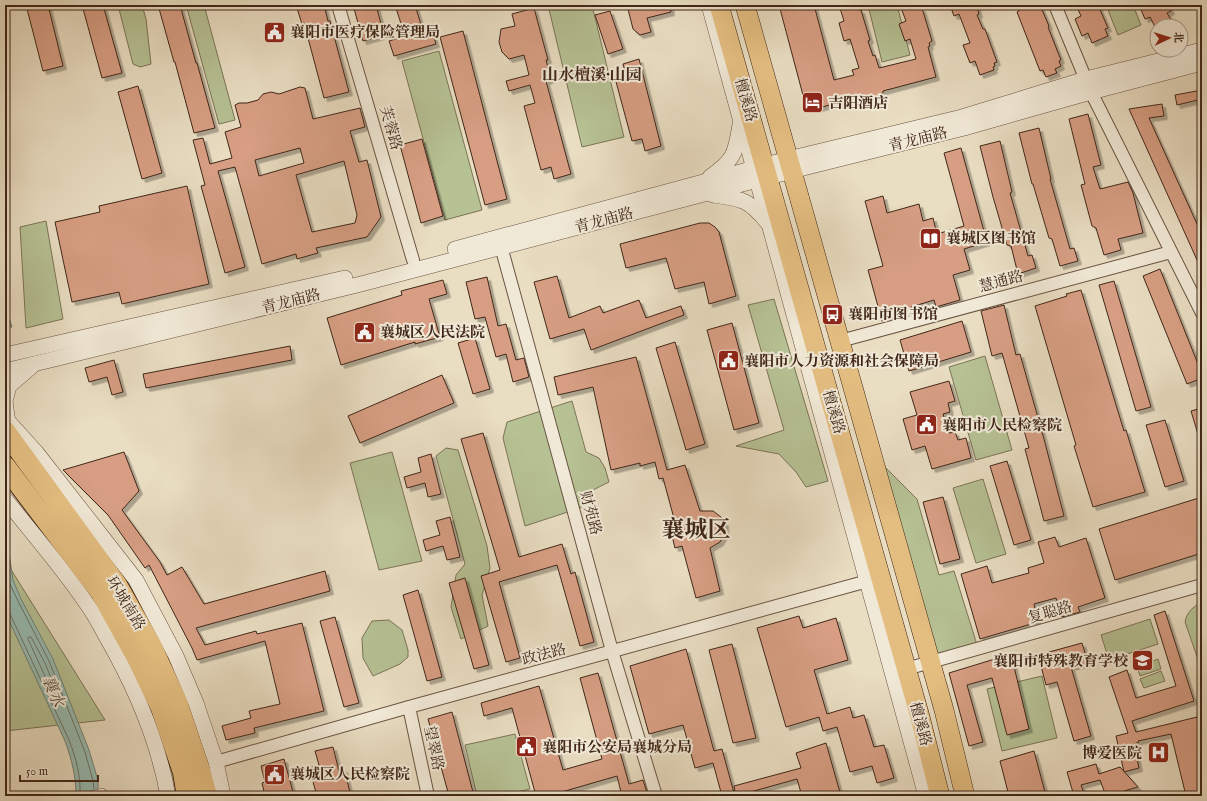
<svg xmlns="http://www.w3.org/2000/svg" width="1207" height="801" font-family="'IM FELL English','Noto Serif SC',serif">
  <defs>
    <filter id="shadow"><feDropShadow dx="3.5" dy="3.5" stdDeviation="0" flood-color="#0004"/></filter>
  </defs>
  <rect width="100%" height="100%" fill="#e9ddc2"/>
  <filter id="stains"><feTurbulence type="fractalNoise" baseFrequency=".005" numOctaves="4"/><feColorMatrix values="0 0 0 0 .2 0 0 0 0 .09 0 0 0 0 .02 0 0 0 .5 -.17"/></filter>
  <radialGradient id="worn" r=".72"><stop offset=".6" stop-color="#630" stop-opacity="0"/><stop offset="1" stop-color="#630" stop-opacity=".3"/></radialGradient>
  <g fill="#b6c194" stroke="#7b7456">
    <path d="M118,5H142L146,19L151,64L140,67L133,64Z"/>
    <path d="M186,5H204L235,120L219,124Z"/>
    <path d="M548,5H592L624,137L582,147Z"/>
    <path d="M868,5H897L910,55L882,62Z"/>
    <path d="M1106,5H1133L1141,25L1118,35Z"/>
    <path d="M439,51L482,210L445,220L402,61Z"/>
    <path d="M46,221L63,319L26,328L20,227Z"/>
    <path d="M774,299L828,481L806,487L796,472L779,454L736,446L784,430L748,305Z"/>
    <path d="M985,356L1012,450L976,460L949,367Z"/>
    <path d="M572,401L586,452L599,458L605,468L609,482L585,494L583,507L525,526L503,438L507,422Z"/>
    <path d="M446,448L458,450L487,546L490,568L482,595L488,626L461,639L451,607L456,575L465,564L436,456Z"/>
    <path d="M392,452L422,561L379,570L350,463Z"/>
    <path d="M880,462L917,499L939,575L954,571L978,648L936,660Z"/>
    <path d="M983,479L1006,554L976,563L953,488Z"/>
    <path d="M5,560L105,720L5,731Z"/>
    <path d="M1202,603V671L1185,622C1187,612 1193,606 1202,603Z"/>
    <path d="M1150,619L1158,644L1109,660L1101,635Z"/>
    <path d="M389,620L402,630L408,650V657L400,664L373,676L363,658L362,638L372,621Z"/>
    <path d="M1158,659L1161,669L1140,676L1137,667Z"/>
    <path d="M1161,671L1165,681L1144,688L1140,679Z"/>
    <path d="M1042,676L1057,738L1002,751L987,689Z"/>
    <path d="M515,734L530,789L501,796H477L465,745Z"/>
  </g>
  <g fill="#97bcb2" stroke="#748075">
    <path d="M5,123L7,311L12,327L5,328Z"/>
    <path d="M5,518L9,523L8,546L13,580L21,599L53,659L89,750L98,780V796H76C76,777 72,760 65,741L5,612Z"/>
  </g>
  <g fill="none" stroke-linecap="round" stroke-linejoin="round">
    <g stroke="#6c7266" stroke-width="1">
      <path d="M5,552L9,582L18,601L49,661L85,752L93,781L94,789"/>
      <path d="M5,612H8L10,614L69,740C76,758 81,776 80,796"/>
      <path d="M29,637H31L45,663L54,686L53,688L50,687L28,639Z"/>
    </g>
  </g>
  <g fill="#d79e83" stroke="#402719" fill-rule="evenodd" filter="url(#shadow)">
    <path d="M26,5H48L63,66L43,71Z"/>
    <path d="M82,5H103L122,73L102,78Z"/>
    <path d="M158,5H180L196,63H197L215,128L194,133L175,62H174Z"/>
    <path d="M296,5H324L328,21H330L349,92L324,98L304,23L302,24Z"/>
    <path d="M353,5H376L384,35L363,41Z"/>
    <path d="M395,5H415L423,31L431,29L436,44L394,56L389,41L405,36Z"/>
    <path d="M627,5H670L671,12L647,18L651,32L640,35L633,29Z"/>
    <path d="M779,5H814L834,80L854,75L852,70L859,68L850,39L844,41L839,23L844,21L839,5H858L859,10H861L870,40L868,41L873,56L875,55L879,68L916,59L910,39L905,41L899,24L906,21L900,5H918L919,9L922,8L932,41L929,43L930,46L928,47L936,77L883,91V93L881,94L882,97L868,101L866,96L814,109L804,99Z"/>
    <path d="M950,5H980L977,7L979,14L977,15L983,29H985L997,62L994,63L995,66L993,67L994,70L980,75L975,61L970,63L963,45L970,43L959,14L954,16Z"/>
    <path d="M1018,5H1040L1049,26L1048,27L1061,60L1059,61L1061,66L1055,69L1057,73L1046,77L1043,70L1040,71L1017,12L1020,10Z"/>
    <path d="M1076,5H1098L1108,28L1105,29L1108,36L1092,43L1088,33L1082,36L1075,19L1081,16Z"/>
    <path d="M1139,5H1168L1171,11L1167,13L1171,20L1155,27L1150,17L1145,19Z"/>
    <path d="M534,8L548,60H546L551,79L546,81L571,174L554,179L551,167L541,170L524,106L535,103L530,85L509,91L506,81L529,75L524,55L509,59L502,52L499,42L501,29L515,26L512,14Z"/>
    <path d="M610,11L623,49L608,54L595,15Z"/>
    <path d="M463,31L507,199L485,205L440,37Z"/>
    <path d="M639,59L661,146L645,151L642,139L632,141L615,78L626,75L623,64Z"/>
    <path d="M138,86L162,173L142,179L118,92Z"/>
    <path d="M300,87L305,88L313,119L360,108L365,127L350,131L359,162L367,160L381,217L367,237L316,248L318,253L297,259L296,254L262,264L235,167L218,171L245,267L225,273L201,186L205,185L193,140L203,138L210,164L232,158L225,132L241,127L235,105L239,103H247L258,100L263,94L271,92L279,94ZM300,148L304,163L259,176L255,160ZM344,161L357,215L355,223L312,232L296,175Z"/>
    <path d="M1202,90V99L1177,105L1175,95Z"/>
    <path d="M1162,104L1164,116L1149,118L1202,235V271L1129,109Z"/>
    <path d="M1088,114L1101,165L1093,167L1100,189L1128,182L1133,193L1143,233L1118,239L1121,250L1104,255L1096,228L1092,226L1081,185L1085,184L1069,119Z"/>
    <path d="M1039,128L1051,179H1050L1070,249L1074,248L1078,261L1060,266L1052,239L1049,238L1033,184H1032L1019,133Z"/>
    <path d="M422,139L443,216L421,223L400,145Z"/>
    <path d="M1000,141L1012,192L1010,193L1028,256L1032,255L1036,268L1018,274L1011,246L1007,245L993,197L980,146Z"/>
    <path d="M961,148L987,242L964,249L970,270L953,275L960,300L936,307L934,300L911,307L913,313L882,321L868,270L883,266L865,201L883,196L887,213L919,204L923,221L933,218L937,234L964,226L944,153Z"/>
    <path d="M187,186L209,284L122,304L119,292L72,302L55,222L100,212L99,206Z"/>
    <path d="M700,223H709L715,227L719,232L736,296L709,304L704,282L675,289L666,258L626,268L620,244Z"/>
    <path d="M1160,269L1202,374V378L1187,384L1143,276Z"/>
    <path d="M557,276L569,318L600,306L603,313L639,300L646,318L681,306L684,315L591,350L584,329L550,339L534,282Z"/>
    <path d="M487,277L498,326L506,324L516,360L524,358L529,377L513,382L506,354L496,357L485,317L475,319L466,282Z"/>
    <path d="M443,280L447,294L429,299L440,337L415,344V342L341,365L327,318L402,295L401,291Z"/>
    <path d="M1114,281L1151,407L1136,411L1099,285Z"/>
    <path d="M1081,290L1124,431L1126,430L1145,492L1093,507L1074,446L1076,445L1035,306L1067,296L1066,294Z"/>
    <path d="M1004,305L1016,355L1020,354L1044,439L1064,516L1044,521L1025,449L1029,448L1002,353L992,356L981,311Z"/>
    <path d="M962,321L971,352L909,371L900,340Z"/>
    <path d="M732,323L759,423L734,430L707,330Z"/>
    <path d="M475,338L490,389L473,394L458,343Z"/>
    <path d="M675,342L705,444L686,450L656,348Z"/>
    <path d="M290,346L292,360L146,388L143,374Z"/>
    <path d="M636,357L667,470L685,465L700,511H713L721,517L725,523V533L720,542L710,548L720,591L696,598L682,546L675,548L669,524L675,522L663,478L659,479L655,462L640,466V463L611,470L593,387L558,395L554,377Z"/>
    <path d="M114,360L123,392L112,395L107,377L89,382L85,368Z"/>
    <path d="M442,375L454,403L360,443L348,416Z"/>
    <path d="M949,381L955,401L948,403L950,412L943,414L949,433L955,432L958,440L966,438L971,458L932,469L925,446L912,450L903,419L917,415L910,392Z"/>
    <path d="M1202,408V441H1200L1191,411Z"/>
    <path d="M1165,420L1184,481L1165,487L1146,425Z"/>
    <path d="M483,433L519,557L562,544L571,574L575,572L594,642L580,646L557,565L499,582L520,658L506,662L481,576L500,570L461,439Z"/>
    <path d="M124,452L139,491L122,510L160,562L167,575L182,567L204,604L325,571L330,591L196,628L205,645L256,631L257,634L302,623L324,711L254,728L255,733L226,740L222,726L251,718L249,711L280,704L265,641L197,660L192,648L149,565L145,568L108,515L63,470Z"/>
    <path d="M431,454L441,494L428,497L425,483L407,488L404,477L421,472L418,458Z"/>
    <path d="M1007,461L1031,540L1014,545L990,466Z"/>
    <path d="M943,497L960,559L940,564L923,502Z"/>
    <path d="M1202,497V553L1115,580L1099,529Z"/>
    <path d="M450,517L460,557L447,560L443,546L426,551L423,540L440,535L436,521Z"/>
    <path d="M1055,537L1059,547L1086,538L1105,598L1078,607L1080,612L1062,617L1056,598L1034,604L1038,622L980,639L961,574L987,566L992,583L1029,573L1028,568L1044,563L1038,542Z"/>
    <path d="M465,578L489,665L474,669L449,583Z"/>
    <path d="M418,590L442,677L427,681L403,595Z"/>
    <path d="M1165,611L1194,701L1132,721L1136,732L1197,717L1202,737V796H1186L1171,734L1138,741L1139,742L1134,744L1139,768L1124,772L1116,736L1128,733L1109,677L1127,670L1136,698L1176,686L1154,615Z"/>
    <path d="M799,616L803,628L836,618L848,660L814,670L827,714L850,707L853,718L864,715L874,747L884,745L894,778L877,783L872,766L850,772L837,727L823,731L819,717L786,727L757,628Z"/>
    <path d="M335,617L359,703L344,707L320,621Z"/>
    <path d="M1082,643L1088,663L1071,667L1091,736L1074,741L1057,682L1046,685L1038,655Z"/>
    <path d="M732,644L756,738L733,743L709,650Z"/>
    <path d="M686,649L714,751L722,749L734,793L722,796L713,763L695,768L683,725L649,734L630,666Z"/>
    <path d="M1011,654L1029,729L1007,735L992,678L967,685L983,742L969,746L949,673Z"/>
    <path d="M598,673L629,784L643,780L648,796H622L617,776L548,796H536L512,708L484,716L481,703L539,686L563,770L602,759L580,678Z"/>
    <path d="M452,712L474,796H449L428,719Z"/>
    <path d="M826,743L841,796H802L797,779L736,796L734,786L801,768L796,753Z"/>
    <path d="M333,747L339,771L344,769L351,796H317L309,768L319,765L315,751Z"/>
    <path d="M1034,751L1046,796H1009L1000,761Z"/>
    <path d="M284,759L294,796H265L262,783L265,782L261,766Z"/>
    <path d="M1096,764L1099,774L1120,767L1138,787L1124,791L1126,796H1106L1100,780L1081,785L1085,796H1074L1067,772Z"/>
  </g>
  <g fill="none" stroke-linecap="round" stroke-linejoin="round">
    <defs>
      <path id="pedestrian" d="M90,796L102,793"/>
      <g id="minor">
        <path d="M338,5L413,260"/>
        <path d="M1055,5L1091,92L1202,313"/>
        <path d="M499,239L612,651L656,796"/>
        <path d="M840,341L1171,252"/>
        <path d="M906,669L1202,585"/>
        <path d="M409,707L428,796"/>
        <path d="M216,762L409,707L875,579"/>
      </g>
      <g id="tertiary">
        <path d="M709,5L926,796"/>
        <path d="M710,177C735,159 735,154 740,125"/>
        <path d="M713,195C742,199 748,199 767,222"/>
        <path d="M455,249L788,159L962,117L1086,79L1202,50"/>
        <path d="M5,355L345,278"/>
        <path d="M5,371L361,284L807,167L964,128L1091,92L1202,63"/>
        <path d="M8,421L36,452L136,580L176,656L196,703L216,762L223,796"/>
        <path d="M9,431L5,401L9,386L32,366"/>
        <path d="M5,499C33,534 62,567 87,604C95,615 101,627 107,638C135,687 158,740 168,796"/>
      </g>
      <g id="primary">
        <path d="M719,5L920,717L940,796"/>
        <path d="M745,5L944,710L965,796"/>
      </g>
      <g id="trunk">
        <path d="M5,431L117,585L151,645L177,702L199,767L207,796"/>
        <path d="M5,466L101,593L137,658L161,708L183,772L187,796"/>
      </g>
    </defs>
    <use href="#pedestrian" stroke="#6a5443" stroke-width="10"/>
    <use href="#minor" stroke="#6a5443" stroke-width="14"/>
    <use href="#tertiary" stroke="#6a5443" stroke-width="16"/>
    <use href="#primary" stroke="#402719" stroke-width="20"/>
    <use href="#trunk" stroke="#402719" stroke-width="22"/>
    <use href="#pedestrian" stroke="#f1e9d7" stroke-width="9"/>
    <use href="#minor" stroke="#f1e9d7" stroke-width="12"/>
    <use href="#tertiary" stroke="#f1e9d7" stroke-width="15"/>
    <use href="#primary" stroke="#e4be81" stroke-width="19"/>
    <use href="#trunk" stroke="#e4be81" stroke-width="20"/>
  </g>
  <defs>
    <symbol id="civic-square" viewBox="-11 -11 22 22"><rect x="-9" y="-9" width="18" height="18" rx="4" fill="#8f2418" stroke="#f1e9d7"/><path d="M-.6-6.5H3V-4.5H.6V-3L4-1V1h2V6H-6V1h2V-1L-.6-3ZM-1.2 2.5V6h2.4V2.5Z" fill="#fff"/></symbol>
    <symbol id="hotel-square" viewBox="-11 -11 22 22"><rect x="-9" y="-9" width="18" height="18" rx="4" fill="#8f2418" stroke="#f1e9d7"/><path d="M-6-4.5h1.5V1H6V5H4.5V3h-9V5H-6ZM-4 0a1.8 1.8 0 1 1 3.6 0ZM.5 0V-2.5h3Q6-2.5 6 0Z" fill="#fff"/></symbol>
    <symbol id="library-square" viewBox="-11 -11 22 22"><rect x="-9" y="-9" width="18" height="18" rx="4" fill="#8f2418" stroke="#f1e9d7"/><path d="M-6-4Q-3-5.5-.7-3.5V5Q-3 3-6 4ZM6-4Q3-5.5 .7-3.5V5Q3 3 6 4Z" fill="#fff"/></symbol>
    <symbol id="bus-square" viewBox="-11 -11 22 22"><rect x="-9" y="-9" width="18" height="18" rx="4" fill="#8f2418" stroke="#f1e9d7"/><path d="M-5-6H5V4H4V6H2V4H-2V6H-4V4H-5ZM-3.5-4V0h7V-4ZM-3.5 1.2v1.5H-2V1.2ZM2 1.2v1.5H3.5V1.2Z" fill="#fff"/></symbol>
    <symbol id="school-square" viewBox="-11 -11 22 22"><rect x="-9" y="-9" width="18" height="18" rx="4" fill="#8f2418" stroke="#f1e9d7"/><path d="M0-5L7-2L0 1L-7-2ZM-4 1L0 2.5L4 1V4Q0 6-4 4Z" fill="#fff"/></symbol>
    <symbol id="hospital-square" viewBox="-11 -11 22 22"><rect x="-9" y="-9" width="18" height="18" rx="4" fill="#8f2418" stroke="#f1e9d7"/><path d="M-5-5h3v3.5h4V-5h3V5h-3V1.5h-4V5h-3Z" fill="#fff"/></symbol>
  </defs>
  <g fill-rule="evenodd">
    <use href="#civic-square" x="262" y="20" width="25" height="25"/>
    <use href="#hotel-square" x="800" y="90" width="25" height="25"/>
    <use href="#library-square" x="918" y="226" width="25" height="25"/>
    <use href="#bus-square" x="820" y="302" width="25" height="25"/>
    <use href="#civic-square" x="352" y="320" width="25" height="25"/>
    <use href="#civic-square" x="716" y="348" width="25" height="25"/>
    <use href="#civic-square" x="914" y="412" width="25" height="25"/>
    <use href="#school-square" x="1130" y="648" width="25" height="25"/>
    <use href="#civic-square" x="514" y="734" width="25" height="25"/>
    <use href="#hospital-square" x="1146" y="740" width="25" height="25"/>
    <use href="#civic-square" x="262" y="762" width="25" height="25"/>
  </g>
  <g text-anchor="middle" stroke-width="4" stroke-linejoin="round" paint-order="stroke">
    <g font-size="15" font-weight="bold" fill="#402719" stroke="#f1e9d7" text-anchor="start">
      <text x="290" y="37">襄阳市医疗保险管理局</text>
      <text x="828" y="108">吉阳酒店</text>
      <text x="946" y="243">襄城区图书馆</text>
      <text x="848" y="319">襄阳市图书馆</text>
      <text x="380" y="337">襄城区人民法院</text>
      <text x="744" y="366">襄阳市人力资源和社会保障局</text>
      <text x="942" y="430">襄阳市人民检察院</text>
      <text x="1128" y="666" text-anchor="end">襄阳市特殊教育学校</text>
      <text x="542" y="752">襄阳市公安局襄城分局</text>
      <text x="1142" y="758" text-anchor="end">博爱医院</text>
      <text x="290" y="779">襄城区人民检察院</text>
    </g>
    <g font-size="15" fill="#402719" stroke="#f1e9d7">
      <text transform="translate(746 100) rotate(74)" y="5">檀溪路</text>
      <text transform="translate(391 128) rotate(74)" y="5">芙蓉路</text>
      <text transform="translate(918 139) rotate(-14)" y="5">青龙庙路</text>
      <text transform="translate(604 220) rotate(-15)" y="5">青龙庙路</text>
      <text transform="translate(1001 281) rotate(-15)" y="5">慧通路</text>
      <text transform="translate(291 301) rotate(-14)" y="5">青龙庙路</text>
      <text transform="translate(834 412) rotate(74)" y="5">檀溪路</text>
      <text transform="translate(591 513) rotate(75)" y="5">财苑路</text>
      <text transform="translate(126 603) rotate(59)" y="5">环城南路</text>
      <text transform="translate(1050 612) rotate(-16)" y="5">复聪路</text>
      <text transform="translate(544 654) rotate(-15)" y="5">政法路</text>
      <text transform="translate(921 724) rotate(75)" y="5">檀溪路</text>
      <text transform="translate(434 748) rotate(78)" y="5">望翠路</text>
    </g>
    <g font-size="16" font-weight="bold" fill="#402719" stroke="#f1e9d7">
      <text x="592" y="80">山水檀溪·山园</text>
    </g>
    <g font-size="16" font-style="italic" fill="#564c3f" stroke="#f1e9d7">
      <text transform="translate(54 691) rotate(67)" y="6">襄水</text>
    </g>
    <g font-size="23" font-weight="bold" fill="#402719" stroke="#f1e9d7">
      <text x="696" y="537">襄城区</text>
    </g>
  </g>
  <rect width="1207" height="801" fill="none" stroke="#e9ddc2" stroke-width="20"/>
  <rect x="6" y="6" width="1195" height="789" fill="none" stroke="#402719" stroke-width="2"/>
  <rect x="10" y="10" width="1187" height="781" fill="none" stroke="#402719"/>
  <g transform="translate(1169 38) rotate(86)"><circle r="19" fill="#f1e9d7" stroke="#aa9b8b"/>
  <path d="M0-3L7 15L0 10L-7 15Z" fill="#8f2418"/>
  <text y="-6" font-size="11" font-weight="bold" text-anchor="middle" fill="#402719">北</text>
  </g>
  <path d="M20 775v6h78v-6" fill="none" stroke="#402719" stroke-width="2"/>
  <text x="26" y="775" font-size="12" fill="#402719" stroke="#f1e9d7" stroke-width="3" paint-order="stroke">50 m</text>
  <rect width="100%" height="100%" filter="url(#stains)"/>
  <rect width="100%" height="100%" fill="url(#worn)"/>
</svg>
